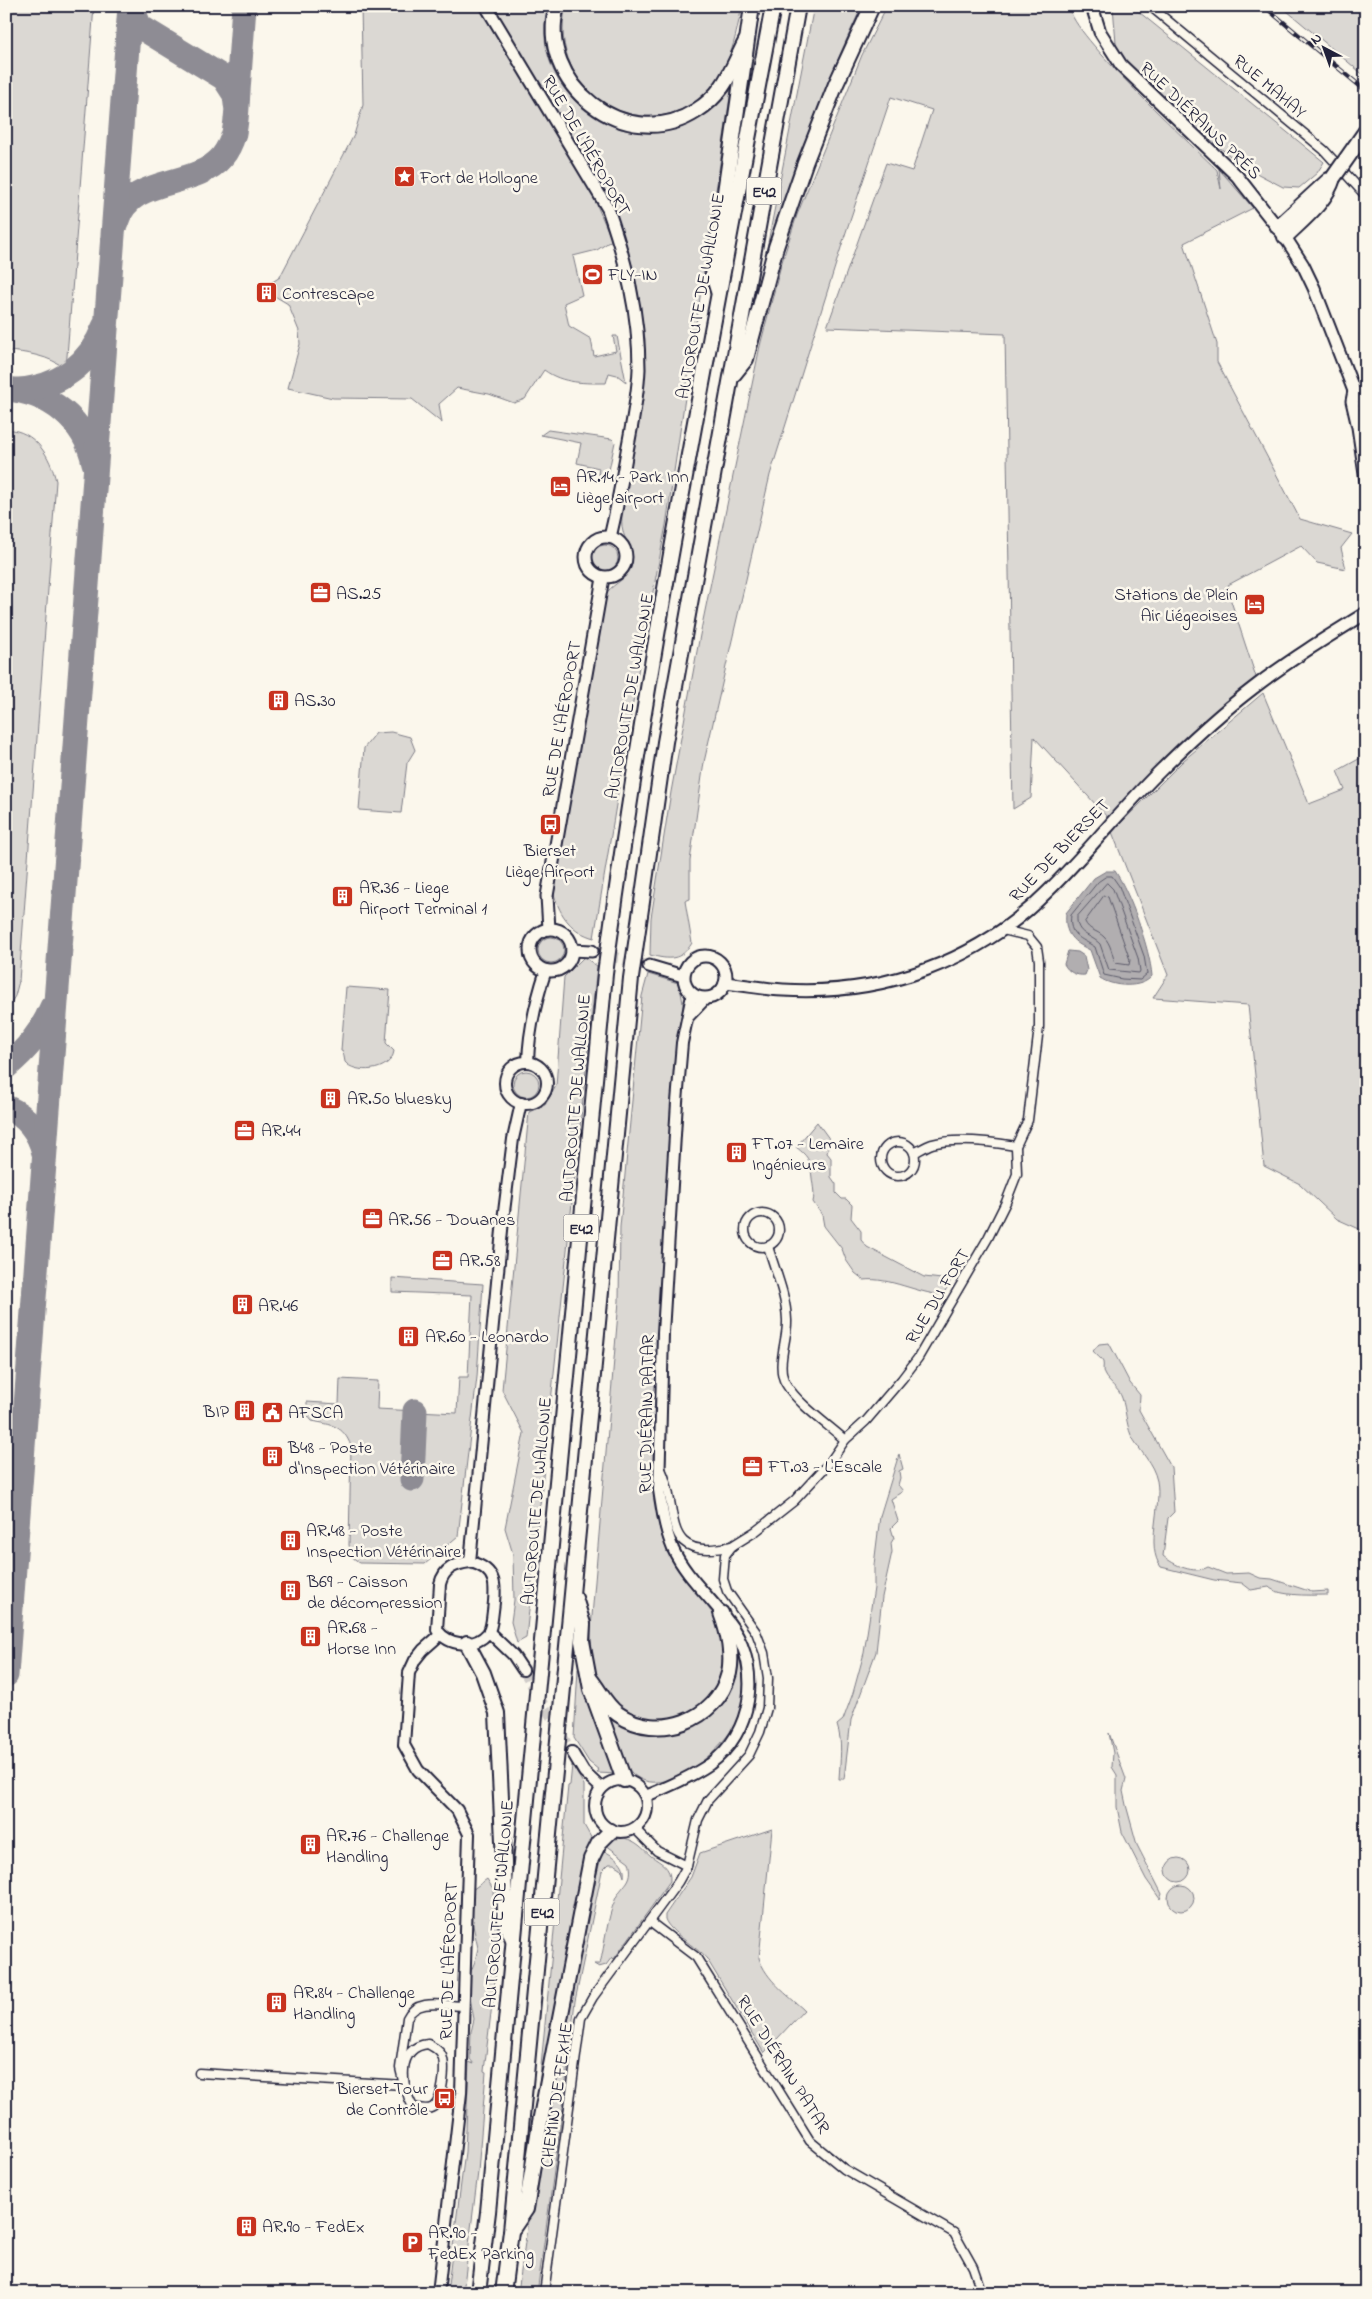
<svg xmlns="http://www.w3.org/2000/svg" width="1372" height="2299" font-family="'Indie Flower',sans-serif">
  <rect width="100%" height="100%" fill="#fbf7ec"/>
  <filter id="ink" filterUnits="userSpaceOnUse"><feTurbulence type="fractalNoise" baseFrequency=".02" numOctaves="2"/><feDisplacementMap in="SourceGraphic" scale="10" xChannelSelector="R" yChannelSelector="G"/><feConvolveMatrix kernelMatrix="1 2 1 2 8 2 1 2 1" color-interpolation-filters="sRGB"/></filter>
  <g filter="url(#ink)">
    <g fill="#dbd8d3" stroke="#7e7d87">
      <path d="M6,6H94L66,369C50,356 26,352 6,351Z"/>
      <path d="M361,6H478L589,187L612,240L597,250L573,256L582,295L564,303L569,326L591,339L594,356L616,351L613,336H617L626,382L617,375L609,373L606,383C585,383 563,384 544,370L525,399L514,403L489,394L457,388L439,404L442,423L412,399L333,398L288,388L300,344L299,331L288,304L273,295L271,283L280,277L283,271L354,135L363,105Z"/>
      <path d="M494,6H548C527,82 609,156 683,126C702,119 717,105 731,90L666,525L642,648L594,938C572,932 560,916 554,894L605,595C611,585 624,581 629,571C638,554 626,546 623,531C621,525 622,518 622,511L643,395L645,339L635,274L613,210Z"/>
      <path d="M566,6H742C736,34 731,65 712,87C650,156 544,93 566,6Z"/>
      <path d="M814,6H862C823,88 793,172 765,258Z"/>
      <path d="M887,6H1031L1040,10L1070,8C1070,33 1193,146 1217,170L1221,189L1219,169L1253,208L1184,243L1217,344V362L1300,519L1352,534L1341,548L1346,569L1317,563L1301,546L1228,585L1231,601L1256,677L1170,755L1108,818L1034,737L1031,798L1013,809L1005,334L827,327L886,163L912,171L932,110L891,97L844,238L770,475L704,762L690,861V899L685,901L692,943C681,961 669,960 650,955L651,918L671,792L700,635L760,346L781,265L797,215L862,55Z"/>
      <path d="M1113,6H1122L1139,12L1324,162L1317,173L1299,188L1283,187L1241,165L1173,109L1117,56Z"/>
      <path d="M1281,6H1366V77Z"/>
      <path d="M6,429C36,431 50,456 56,481L19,981L15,996L6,1011Z"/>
      <path d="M548,430L612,439L615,442L608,475L598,474L599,468L577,463L581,443L541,435Z"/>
      <circle cx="605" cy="558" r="13"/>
      <path d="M1263,693L1309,804L1345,790L1337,771L1366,755V1232L1337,1219L1300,1184L1264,1166L1248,1005L1153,998L1168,975L1112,832L1184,760Z"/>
      <path d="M391,732L410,737L415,750L407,763L401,813L359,810L364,748L376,733Z"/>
      <circle cx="551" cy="950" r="13"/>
      <path d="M584,957L597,966L526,1638L517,1643L511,1622L514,1600L513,1554L505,1528L524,1433L502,1390L529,1112L545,1105L556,1086L564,977Z"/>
      <path d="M648,974L678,983C688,1011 681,1020 676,1047C674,1060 674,1075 673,1089C668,1176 662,1263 658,1350C656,1386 653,1422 653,1458C653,1487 655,1523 667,1550C687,1596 735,1613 724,1672C723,1678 719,1683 716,1688C692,1731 630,1733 604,1691C593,1673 591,1649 591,1628L619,1301L620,1227L642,996Z"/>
      <path d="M346,987L390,990L386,1043L394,1051C391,1073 354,1074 345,1062L343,1051L341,1050Z"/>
      <circle cx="526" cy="1084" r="13"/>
      <path d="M817,1122L830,1140L827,1153L831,1158V1177L836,1184V1193L842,1199H846L852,1205L851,1218L861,1231V1240L867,1247L924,1277L951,1280L943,1295C916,1293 890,1277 864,1280L855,1273L846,1260L842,1249L824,1226L822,1215L813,1202C815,1193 813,1187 812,1178C810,1161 810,1158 796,1147Z"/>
      <path d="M392,1278L483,1284L477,1377L458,1536L425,1564L360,1563L352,1557L349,1545L351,1446C343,1425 332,1425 312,1421L307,1415V1402L339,1404L340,1379L378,1381L377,1409L457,1413L459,1377H468L472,1295L392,1292Z"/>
      <path d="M1109,1343L1130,1383L1140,1395L1139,1410L1171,1467L1174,1512L1168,1518L1163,1556C1174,1565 1194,1575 1208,1567L1226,1574L1249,1573L1260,1578L1272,1579L1312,1592L1328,1591V1595C1315,1595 1278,1597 1269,1587L1251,1590L1242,1583L1214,1580L1161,1567C1145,1546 1162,1507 1157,1481C1153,1462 1139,1451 1131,1435C1126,1423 1126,1410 1122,1398C1119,1388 1108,1383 1104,1374C1102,1370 1104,1366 1103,1362C1101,1358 1095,1354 1093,1351L1099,1344Z"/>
      <path d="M899,1454L903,1469L899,1471L900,1478L898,1485L903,1491L891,1499L898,1521L891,1528L894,1538L891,1543L892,1552L882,1597L876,1652L851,1720L844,1779H839C840,1760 843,1743 837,1725L843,1720L853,1693L864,1653L874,1588V1565L880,1516Z"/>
      <path d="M732,1636C743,1663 749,1690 738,1718C726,1748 664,1803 633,1774C621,1763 613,1728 607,1711L636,1729L714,1708Z"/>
      <path d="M578,1669L584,1682L618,1774L597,1773L599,1770L589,1762L574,1738Z"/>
      <path d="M1109,1733L1126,1779L1123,1791L1126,1805L1137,1845L1162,1894L1160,1899L1146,1879L1122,1832L1117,1807V1775L1112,1767L1113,1753Z"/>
      <path d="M572,1765L584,1785V1825L593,1841L537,2107L568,1786L570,1785Z"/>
      <path d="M772,1829L759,1958C766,1980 788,1995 804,2010L764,2053L707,1959C696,1946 670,1933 665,1919V1915L691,1877L700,1853Z"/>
      <path d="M624,1838C637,1841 642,1848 651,1856C661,1863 671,1867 670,1881L614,1959L612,1957L606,1965L599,1967L594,1964H600C605,1944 607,1919 615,1900C621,1884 635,1883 629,1862L606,1845L615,1839Z"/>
      <path d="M603,1850C614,1857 626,1862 624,1877L621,1868L614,1864H609L602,1871L575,2001L564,2099L537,2293H518L530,2206L583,1926Z"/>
      <circle cx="1178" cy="1870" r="12"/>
      <path d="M487,1879L493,1889L494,1907L499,1917L500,1938L484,2071L486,2072L478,2172L463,2293H447L465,2152L469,2062L474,2064L470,2059L471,2032L474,2019L467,1982L475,1961L478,1948L472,1921V1890Z"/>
      <circle cx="1181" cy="1898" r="13"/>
    </g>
    <g fill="#b1aeb0" stroke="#787681">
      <path d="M1106,871H1115C1130,893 1150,949 1152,976C1142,989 1113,987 1100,978L1090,950C1073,942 1064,935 1066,913L1094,878Z"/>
      <path d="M1068,951L1078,952L1084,956L1087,970L1085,975C1076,976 1068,972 1064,964Z"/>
    </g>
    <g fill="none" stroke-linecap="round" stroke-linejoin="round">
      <g stroke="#5b5a6a" stroke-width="1">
        <path d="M1107,876H1112L1119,886L1144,956L1147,974L1140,980L1122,979L1104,975L1095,947C1081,938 1068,936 1071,915L1098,882Z"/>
        <path d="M1107,883L1113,889L1138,958L1140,971L1139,973L1109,970L1100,944C1090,934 1076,935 1077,917Z"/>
        <path d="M1104,896L1108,897L1130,960L1129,965L1115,963C1112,954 1111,944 1104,937C1097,930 1089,931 1085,922Z"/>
      </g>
      <g stroke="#8e8c94" stroke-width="25">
        <path d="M132,6L138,23L142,28L224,78L235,95L236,104"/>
        <path d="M116,223C130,174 194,190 222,157C227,151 232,140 234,133C237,119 237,104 238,91C240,62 242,34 244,6"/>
        <path d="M6,389C49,392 85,420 94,463"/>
        <path d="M19,390C59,387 90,364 104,327"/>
        <path d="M6,1067C27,1049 42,1032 52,1007"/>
        <path d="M6,1107C27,1116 39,1131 44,1153"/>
        <path d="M412,1479L415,1411"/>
        <path d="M6,1675L130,6"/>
      </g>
      <path stroke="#d0ccc9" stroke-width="10" stroke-dasharray="10 5" stroke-linecap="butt" d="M523,1670L572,1752"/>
      <path stroke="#d0ccc9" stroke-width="11" stroke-dasharray="11 5.5" stroke-linecap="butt" d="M592,951L649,966"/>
      <defs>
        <g id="minor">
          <path d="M1150,6L1324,150L1366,196"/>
          <circle cx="898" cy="1159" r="17"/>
          <path d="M914,1153C920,1150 926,1146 932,1144C957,1137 992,1142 1016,1146"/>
          <circle cx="762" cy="1230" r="17"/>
          <path d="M768,1246C775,1271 786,1294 787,1320C788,1340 775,1366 786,1384C798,1404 827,1424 845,1440"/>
          <path d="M661,1469C681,1509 657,1563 732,1546"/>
          <path d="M635,1829L657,1851L687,1866"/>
          <path d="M650,1922L696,1957L810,2141L844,2169L954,2233L973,2267L982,2293"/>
          <path d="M428,2044C433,2047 438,2049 441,2054C447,2064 443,2100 433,2107C427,2111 419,2108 413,2107C401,2086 396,2047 428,2044Z"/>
          <path d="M199,2073L404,2085L400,2068L407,2018C417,1997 445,2006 464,2006"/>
          <path d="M544,2293L581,2018L593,1997L678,1882L687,1866L698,1820L708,1800L749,1755L760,1732L767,1708L768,1678L764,1653L756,1632L727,1591L723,1579L725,1555L732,1546L756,1531L794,1501L830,1462L845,1440L866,1421L902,1379L918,1358L988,1238L1006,1202L1017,1174L1016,1146L1028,1120L1039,1027V961L1037,947L1028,936L1003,930"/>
        </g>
        <g id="tertiary">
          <path d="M689,1016L706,998"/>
          <path d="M528,1062C529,1030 536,1000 546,970"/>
          <circle cx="526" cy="1083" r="21"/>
          <path d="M470,1562L503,1220L513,1139L521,1103"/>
          <path d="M470,1562C498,1569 496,1587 493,1611C492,1618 492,1627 488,1633C474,1649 449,1646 437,1630L440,1584C444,1568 455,1564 470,1562Z"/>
          <path d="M489,1632L513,1655L523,1670"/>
          <path d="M572,1752L584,1772L601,1788"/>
          <circle cx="621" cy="1806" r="26"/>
          <path d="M646,1796C668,1787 691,1777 710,1764C753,1733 761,1670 733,1628C715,1601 687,1579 673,1549C665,1530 662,1510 659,1490L663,1333L677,1102L682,1043L692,995"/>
          <path d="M438,2293L461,2093L469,1834L457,1810L418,1770L404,1745L409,1673L415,1660L423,1650L440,1635"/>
        </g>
        <g id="secondary">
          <path d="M486,6L608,209C626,261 639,313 639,369C638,396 632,424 627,451C622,480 617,509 610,537"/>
          <path d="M1092,6L1100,32L1121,65L1237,176L1285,237L1303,265L1314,288L1354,391L1362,398L1366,412"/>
          <path d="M1354,391L1352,401L1358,427L1366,481"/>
          <circle cx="606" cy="557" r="20"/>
          <path d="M549,929L547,896L603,578"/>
          <circle cx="551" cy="950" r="21"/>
          <path d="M572,950L592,951"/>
          <circle cx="705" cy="977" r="21"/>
          <path d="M649,966L683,976"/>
          <path d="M725,983C745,985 764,989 783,990C883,996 978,962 1048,891C1086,854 1119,812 1157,774C1187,744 1218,715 1252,689C1288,661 1327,637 1366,613"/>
        </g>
        <g id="motorway">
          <path d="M557,6C535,83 626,156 696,111C725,93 731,70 746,41"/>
          <path d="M1278,227L1329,180"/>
          <path d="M1285,237C1302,220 1326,202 1333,178"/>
          <path d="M718,291L713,275L752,6"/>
          <path d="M734,374L746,359L776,247L805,163L836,84L872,6"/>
          <path d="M575,1598L583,1624L582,1641L591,1689L624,1780"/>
          <path d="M467,1643L483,1673L497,1713L504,1862L505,1922L514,1941"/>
          <path d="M590,1679C600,1691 605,1705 618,1714C658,1742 717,1721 729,1673C733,1653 728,1632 721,1613"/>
          <path d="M513,2228L526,2209L540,2122L591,1859L599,1843L611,1831"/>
          <path d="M478,2293L488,2212L605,974C648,650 713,328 773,6"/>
          <path d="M503,2293L511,2231L631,978L665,742L798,6"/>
        </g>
      </defs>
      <use href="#minor" stroke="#22223b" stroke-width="11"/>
      <use href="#tertiary" stroke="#22223b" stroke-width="14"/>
      <use href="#secondary" stroke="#22223b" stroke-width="15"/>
      <use href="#motorway" stroke="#22223b" stroke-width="18"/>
      <use href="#minor" stroke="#fbf7ec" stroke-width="8"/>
      <use href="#tertiary" stroke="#fbf7ec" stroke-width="10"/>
      <use href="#secondary" stroke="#fbf7ec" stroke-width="11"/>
      <use href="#motorway" stroke="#fbf7ec" stroke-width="14"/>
      <defs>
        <path id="rail" d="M1264,6L1366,91"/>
      </defs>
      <use href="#rail" stroke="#22223b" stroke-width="4.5"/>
      <use href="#rail" stroke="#fbf7ec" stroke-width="2.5" stroke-dasharray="8" stroke-linecap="butt"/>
      <defs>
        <path id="motorway-bridge" d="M1333,178L1366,131"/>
      </defs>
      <use href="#motorway-bridge" stroke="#22223b" stroke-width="18" stroke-linecap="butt"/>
      <use href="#motorway-bridge" stroke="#fbf7ec" stroke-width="14"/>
    </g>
  </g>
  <defs>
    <symbol id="sight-square" viewBox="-11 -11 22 22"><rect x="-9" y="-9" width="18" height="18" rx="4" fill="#c8321e" stroke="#fbf7ec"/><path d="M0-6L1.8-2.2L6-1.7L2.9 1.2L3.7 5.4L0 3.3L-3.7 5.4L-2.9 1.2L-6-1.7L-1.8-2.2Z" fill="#fff"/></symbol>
    <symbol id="stadium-square" viewBox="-11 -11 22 22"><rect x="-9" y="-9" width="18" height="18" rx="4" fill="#c8321e" stroke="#fbf7ec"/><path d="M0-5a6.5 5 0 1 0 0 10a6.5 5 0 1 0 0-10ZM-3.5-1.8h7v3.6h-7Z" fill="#fff"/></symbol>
    <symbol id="building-square" viewBox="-11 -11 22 22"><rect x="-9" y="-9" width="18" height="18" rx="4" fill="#c8321e" stroke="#fbf7ec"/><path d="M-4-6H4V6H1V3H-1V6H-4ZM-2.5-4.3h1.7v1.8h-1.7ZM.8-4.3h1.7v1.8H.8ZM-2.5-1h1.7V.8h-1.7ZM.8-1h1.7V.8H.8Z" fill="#fff"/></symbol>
    <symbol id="hotel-square" viewBox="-11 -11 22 22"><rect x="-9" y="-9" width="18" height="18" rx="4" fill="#c8321e" stroke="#fbf7ec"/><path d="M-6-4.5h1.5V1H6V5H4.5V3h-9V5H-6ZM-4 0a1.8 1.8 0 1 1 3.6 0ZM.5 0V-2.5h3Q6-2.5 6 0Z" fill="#fff"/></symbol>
    <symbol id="office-square" viewBox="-11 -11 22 22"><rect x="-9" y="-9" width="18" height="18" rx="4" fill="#c8321e" stroke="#fbf7ec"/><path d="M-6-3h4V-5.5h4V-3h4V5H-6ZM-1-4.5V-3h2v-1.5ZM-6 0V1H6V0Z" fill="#fff"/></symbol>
    <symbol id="bus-square" viewBox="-11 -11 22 22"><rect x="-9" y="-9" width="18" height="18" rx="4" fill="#c8321e" stroke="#fbf7ec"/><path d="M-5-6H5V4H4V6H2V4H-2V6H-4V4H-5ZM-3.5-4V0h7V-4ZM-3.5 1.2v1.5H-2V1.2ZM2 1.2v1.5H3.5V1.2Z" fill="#fff"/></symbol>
    <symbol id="civic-square" viewBox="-11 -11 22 22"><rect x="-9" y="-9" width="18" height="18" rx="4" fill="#c8321e" stroke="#fbf7ec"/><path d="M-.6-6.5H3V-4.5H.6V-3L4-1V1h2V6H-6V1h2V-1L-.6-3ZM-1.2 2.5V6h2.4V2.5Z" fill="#fff"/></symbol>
    <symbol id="parking-square" viewBox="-11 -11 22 22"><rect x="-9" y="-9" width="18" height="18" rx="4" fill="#c8321e" stroke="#fbf7ec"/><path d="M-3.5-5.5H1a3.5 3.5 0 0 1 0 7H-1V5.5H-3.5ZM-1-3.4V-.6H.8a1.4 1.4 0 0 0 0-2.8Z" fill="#fff"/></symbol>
  </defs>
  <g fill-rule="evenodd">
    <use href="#sight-square" x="392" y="164" width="25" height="25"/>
    <use href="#stadium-square" x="580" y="262" width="25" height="25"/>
    <use href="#building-square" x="254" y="280" width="25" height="25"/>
    <use href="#hotel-square" x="548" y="474" width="25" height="25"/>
    <use href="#office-square" x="308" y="580" width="25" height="25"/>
    <use href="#hotel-square" x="1242" y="592" width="25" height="25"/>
    <use href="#building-square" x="266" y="688" width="25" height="25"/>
    <use href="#bus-square" x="538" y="812" width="25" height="25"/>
    <use href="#building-square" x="330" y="884" width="25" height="25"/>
    <use href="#building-square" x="318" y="1086" width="25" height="25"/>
    <use href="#office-square" x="232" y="1118" width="25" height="25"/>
    <use href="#building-square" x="724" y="1140" width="25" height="25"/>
    <use href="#office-square" x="360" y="1206" width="25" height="25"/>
    <use href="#office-square" x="430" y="1248" width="25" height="25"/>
    <use href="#building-square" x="230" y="1292" width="25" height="25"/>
    <use href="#building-square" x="396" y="1324" width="25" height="25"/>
    <use href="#building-square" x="232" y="1398" width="25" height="25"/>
    <use href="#civic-square" x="260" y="1400" width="25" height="25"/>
    <use href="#building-square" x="260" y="1444" width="25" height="25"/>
    <use href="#office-square" x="740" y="1454" width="25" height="25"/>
    <use href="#building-square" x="278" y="1528" width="25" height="25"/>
    <use href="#building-square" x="278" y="1578" width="25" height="25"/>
    <use href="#building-square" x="298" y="1624" width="25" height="25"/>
    <use href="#building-square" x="298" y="1832" width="25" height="25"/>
    <use href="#building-square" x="264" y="1990" width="25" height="25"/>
    <use href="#bus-square" x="432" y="2086" width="25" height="25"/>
    <use href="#building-square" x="234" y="2214" width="25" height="25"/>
    <use href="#parking-square" x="400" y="2230" width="25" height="25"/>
  </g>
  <g text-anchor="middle" stroke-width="5" stroke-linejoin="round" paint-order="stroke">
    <g fill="#fbf7ec" stroke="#636270" stroke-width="1">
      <rect x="746.5" y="177.5" width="35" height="27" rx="4"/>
      <rect x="563.5" y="1214.5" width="35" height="27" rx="4"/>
      <rect x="524.5" y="1898.5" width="35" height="27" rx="4"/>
    </g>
    <g font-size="16" font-weight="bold" fill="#22223b">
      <text x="764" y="197">E42</text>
      <text x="581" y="1234">E42</text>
      <text x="542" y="1918">E42</text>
    </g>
    <g font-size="18" fill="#22223b" stroke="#fbf7ec">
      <text transform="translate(1270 86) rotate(40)" y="6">RUE MAHAY</text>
      <text transform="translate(1201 120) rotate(44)" y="6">RUE DIÉRAINS PRÉS</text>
      <text transform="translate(587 145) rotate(60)" y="6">RUE DE L'AÉROPORT</text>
      <text transform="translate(700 296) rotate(-80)" y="6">AUTOROUTE DE WALLONIE</text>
      <text transform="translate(629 696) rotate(-80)" y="6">AUTOROUTE DE WALLONIE</text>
      <text transform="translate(561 719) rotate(-80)" y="6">RUE DE L'AÉROPORT</text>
      <text transform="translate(1059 850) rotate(-46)" y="6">RUE DE BIERSET</text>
      <text transform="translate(575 1098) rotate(-85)" y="6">AUTOROUTE DE WALLONIE</text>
      <text transform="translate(937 1296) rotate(-59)" y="6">RUE DU FORT</text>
      <text transform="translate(646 1414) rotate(-89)" y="6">RUE DIÉRAIN PATAR</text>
      <text transform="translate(536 1501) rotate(-85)" y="6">AUTOROUTE DE WALLONIE</text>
      <text transform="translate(498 1904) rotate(-85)" y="6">AUTOROUTE DE WALLONIE</text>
      <text transform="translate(448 1961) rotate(-88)" y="6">RUE DE L'AÉROPORT</text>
      <text transform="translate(784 2064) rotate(58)" y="6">RUE DIÉRAIN PATAR</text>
      <text transform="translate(556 2095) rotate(-82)" y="6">CHEMIN DE FEXHE</text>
    </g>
    <g font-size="18" fill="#22223b" stroke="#fbf7ec" text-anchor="start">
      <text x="420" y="183">Fort de Hollogne</text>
      <text x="608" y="280">FLY-IN</text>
      <text x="282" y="299">Contrescape</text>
      <text x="576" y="482">AR.14 - Park Inn<tspan x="576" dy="21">Liège airport</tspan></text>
      <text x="336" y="599">AS.25</text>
      <text x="1238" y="600" text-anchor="end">Stations de Plein<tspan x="1238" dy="21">Air Liégeoises</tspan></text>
      <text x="294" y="706">AS.30</text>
      <text x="550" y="856" text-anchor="middle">Bierset<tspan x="550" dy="21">Liège Airport</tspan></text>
      <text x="359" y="893">AR.36 - Liege<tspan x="359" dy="21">Airport Terminal 1</tspan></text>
      <text x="347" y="1104">AR.50 bluesky</text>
      <text x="261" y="1136">AR.44</text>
      <text x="752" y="1149">FT.07 - Lemaire<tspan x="752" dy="21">Ingénieurs</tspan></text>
      <text x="388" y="1225">AR.56 - Douanes</text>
      <text x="459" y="1266">AR.58</text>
      <text x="258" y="1311">AR.46</text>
      <text x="425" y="1342">AR.60 - Leonardo</text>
      <text x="229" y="1417" text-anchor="end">BIP</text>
      <text x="288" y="1418">AFSCA</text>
      <text x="288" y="1453">B48 - Poste<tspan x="288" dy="21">d'Inspection Vétérinaire</tspan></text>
      <text x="768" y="1472">FT.03 - L'Escale</text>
      <text x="306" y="1536">AR.48 - Poste<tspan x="306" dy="21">Inspection Vétérinaire</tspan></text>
      <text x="307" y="1587">B69 - Caisson<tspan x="307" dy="21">de décompression</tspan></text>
      <text x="327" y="1633">AR.68 -<tspan x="327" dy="21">Horse Inn</tspan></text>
      <text x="326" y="1841">AR.76 - Challenge<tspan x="326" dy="21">Handling</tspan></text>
      <text x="293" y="1998">AR.84 - Challenge<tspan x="293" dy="21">Handling</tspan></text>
      <text x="428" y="2094" text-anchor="end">Bierset Tour<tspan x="428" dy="21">de Contrôle</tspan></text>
      <text x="262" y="2232">AR.90 - FedEx</text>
      <text x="428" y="2238">AR.90 -<tspan x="428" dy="21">FedEx Parking</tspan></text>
    </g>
  </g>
  <rect width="1372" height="2299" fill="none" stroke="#fbf7ec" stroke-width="25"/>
  <rect x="12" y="12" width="1347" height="2274" fill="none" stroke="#22223b" stroke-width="2" filter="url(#ink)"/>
  <g transform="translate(1324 48) rotate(319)" stroke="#fbf7ec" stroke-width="4" paint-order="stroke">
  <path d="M0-4L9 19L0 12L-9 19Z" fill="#22223b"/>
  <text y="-8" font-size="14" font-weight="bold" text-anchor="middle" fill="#22223b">N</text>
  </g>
</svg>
